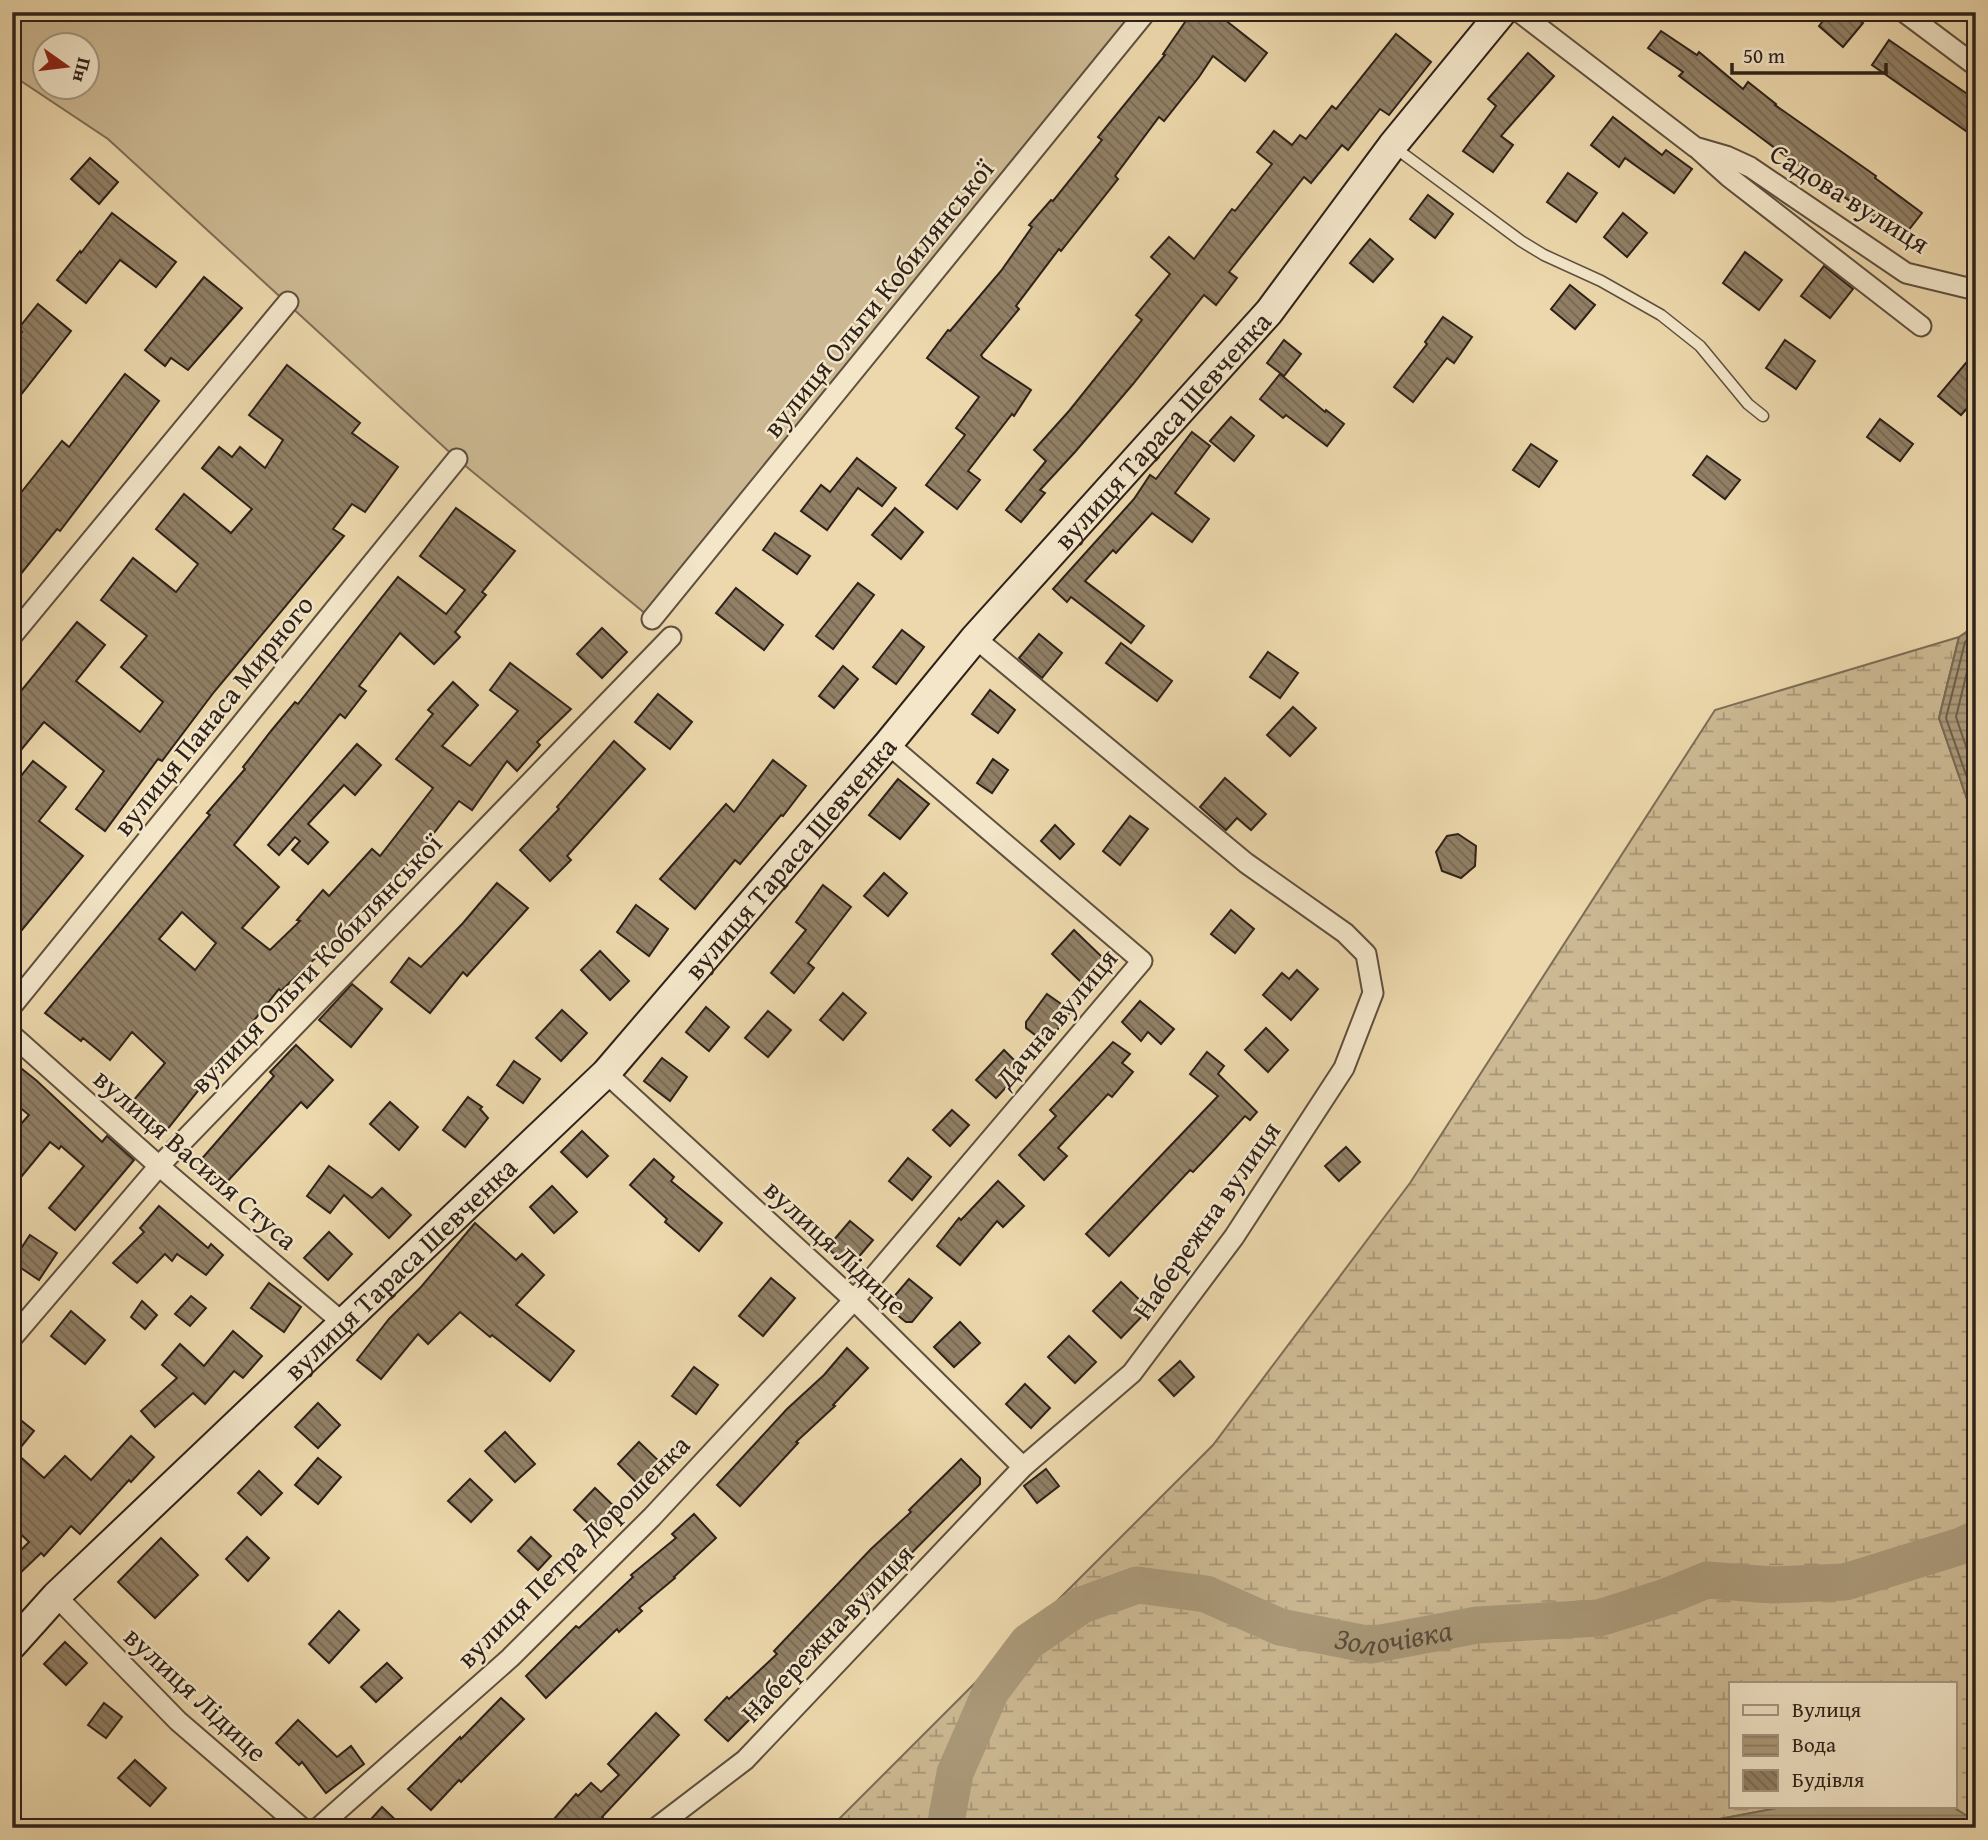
<svg xmlns="http://www.w3.org/2000/svg" width="1988" height="1840" font-family="'Gentium Book Plus',serif">
  <defs>
    <pattern id="wetland-marsh" width="20" height="14" patternUnits="userSpaceOnUse" patternTransform="scale(1.75)"><rect width="20" height="14" fill="#ccb993"/><path d="M1 5h8M5 5V1M11 12h8M15 12V8" fill="none" stroke="#a69677"/></pattern>
    <pattern id="water-rules" width="6" height="5" patternUnits="userSpaceOnUse" patternTransform="scale(1.75)"><rect width="6" height="5" fill="#ab9a7a"/><path d="M0 2.5h6" fill="none" stroke="#8c7d63"/></pattern>
    <pattern id="building-back-hatch" width="6" height="6" patternUnits="userSpaceOnUse" patternTransform="scale(1.75)"><rect width="6" height="6" fill="#918066"/><path d="M-1 5l2 2M0 0l6 6M5-1l2 2" fill="none" stroke="#776853"/></pattern>
  </defs>
  <rect width="100%" height="100%" fill="#ecd8ac"/>
  <filter id="stains"><feTurbulence type="fractalNoise" baseFrequency=".00286" numOctaves="4"/><feColorMatrix values="0 0 0 0 .2 0 0 0 0 .09 0 0 0 0 .02 0 0 0 .5 -.17"/></filter>
  <radialGradient id="worn" r=".72"><stop offset=".6" stop-color="#630" stop-opacity="0"/><stop offset="1" stop-color="#630" stop-opacity=".3"/></radialGradient>
  <path fill="url(#wetland-marsh)" stroke="#7d6d56" stroke-width="2" d="M1959,637L1939,718L1976,825V1822L1953,1807L1955,1684H1731V1807H1783L1720,1819L1694,1828H830L1213,1445L1410,1183L1715,710Z"/>
  <path fill="#ccb993" stroke="#7d6d56" stroke-width="2" fill-rule="evenodd" d="M12,12H1146L652,619L457,459L108,139L12,75ZM46,46H88V88H46Z"/>
  <g fill="url(#water-rules)" stroke="#796a54" stroke-width="2">
    <path d="M1976,625V825L1939,718L1959,637Z"/>
    <path d="M1783,1807H1953L1976,1822V1828H1694L1720,1819Z"/>
  </g>
  <g fill="none" stroke-linecap="round" stroke-linejoin="round">
    <g stroke="#6c5e4a" stroke-width="2">
      <path d="M1976,633L1965,642L1946,718L1976,803"/>
      <path d="M1976,644L1973,647L1956,717L1976,776"/>
    </g>
    <path stroke="#ab9a7a" stroke-width="37" id="s1" d="M945,1828L955,1773L991,1691L1028,1642L1082,1605L1137,1585L1206,1594L1280,1627L1371,1645L1477,1625L1599,1618L1663,1598L1707,1580L1773,1585L1845,1582L1961,1546L1976,1539"/>
  </g>
  <g fill="url(#building-back-hatch)" stroke="#2e211a" stroke-width="2" fill-rule="evenodd">
    <path d="M1192,12H1215L1267,53L1245,81L1213,56L1199,77L1164,121L1159,117L1115,176L1118,179L1061,251L1059,249L1016,306L1019,309L981,355L983,358L1031,390L1014,416L1012,414L968,471L980,480L957,509L926,485L965,435L956,428L979,397L927,358L948,330L950,331L1001,271L1032,227L1029,225L1051,200L1053,201L1102,140L1098,137L1165,55L1163,54Z"/>
    <path d="M1830,12H1850L1863,23L1843,47L1819,26Z"/>
    <path d="M1661,31L1697,55L1699,52L1743,89L1748,82L1776,104L1775,105L1876,176L1875,178L1922,213L1900,241L1872,220L1874,218L1776,149L1679,76L1683,72L1648,48Z"/>
    <path d="M1396,34L1431,62L1389,115L1380,109L1348,150L1342,145L1311,183L1304,177L1229,272L1237,278L1216,305L1204,295L1133,384L1075,452L1040,490L1045,493L1021,522L1006,510L1046,461L1034,450L1069,411L1142,320L1136,315L1170,274L1151,257L1169,237L1194,259L1232,209L1235,211L1272,164L1257,152L1274,131L1292,145L1300,135L1306,139L1332,106L1336,109Z"/>
    <path d="M1889,40L1976,100V138L1872,65Z"/>
    <path d="M1528,53L1554,76L1501,136L1513,145L1493,172L1463,151L1496,106L1488,99Z"/>
    <path d="M1613,117L1662,155L1666,150L1692,169L1674,193L1625,158L1619,167L1591,145Z"/>
    <path d="M90,158L118,182L99,204L71,179Z"/>
    <path d="M1568,173L1597,193L1576,222L1547,202Z"/>
    <path d="M1428,195L1453,214L1435,238L1410,219Z"/>
    <path d="M112,213L176,262L156,287L120,260L86,303L57,280L80,251L81,253Z"/>
    <path d="M1623,213L1647,233L1627,257L1604,237Z"/>
    <path d="M1370,239L1393,259L1373,282L1350,263Z"/>
    <path d="M1745,252L1782,280L1759,310L1723,283Z"/>
    <path d="M1824,266L1853,289L1830,318L1801,296Z"/>
    <path d="M204,277L242,308L188,370L171,358L165,366L145,350Z"/>
    <path d="M1570,285L1595,305L1575,329L1551,309Z"/>
    <path d="M38,304L71,331L12,406V344L22,332L18,329Z"/>
    <path d="M1443,317L1472,337L1454,363L1447,358L1413,402L1394,387L1427,344L1425,342Z"/>
    <path d="M1284,340L1301,354L1284,376L1267,363Z"/>
    <path d="M1785,340L1815,361L1796,389L1766,368Z"/>
    <path d="M1976,351V398L1961,415L1938,396Z"/>
    <path d="M287,365L360,423L352,433L398,467L365,512L352,504L333,529L344,536L214,692L162,761L158,759L105,831L76,809L104,771L44,722L12,761V702L77,622L105,645L76,681L140,732L163,702L121,667L147,636L101,600L133,558L176,592L198,564L156,529L184,494L231,533L252,509L202,468L219,447L232,457L240,447L265,468L283,440L249,415Z"/>
    <path d="M125,374L159,401L60,531L57,529L12,585V504L62,441L69,447Z"/>
    <path d="M1280,374L1325,412L1326,410L1344,424L1327,446L1286,415L1283,418L1260,399Z"/>
    <path d="M1231,417L1254,436L1234,461L1210,441Z"/>
    <path d="M1880,419L1913,444L1900,461L1867,437Z"/>
    <path d="M1192,432L1210,446L1175,493L1209,519L1192,542L1152,513L1116,553L1113,550L1085,581L1144,626L1131,643L1071,597L1067,602L1053,589L1134,499L1150,475L1156,479Z"/>
    <path d="M1531,444L1557,461L1539,487L1513,470Z"/>
    <path d="M1707,456L1740,480L1725,499L1693,475Z"/>
    <path d="M857,458L896,488L882,506L858,488L827,530L801,511L821,485L830,492Z"/>
    <path d="M456,508L515,551L482,592L486,595L455,632L460,637L434,664L400,633L359,686L366,691L345,718L340,714L234,845L279,887L242,928L270,950L300,921L297,920L323,890L329,896L372,849L380,856L433,788L396,759L433,714L428,710L453,682L478,705L442,746L470,766L518,711L490,690L510,663L571,709L537,742L540,745L517,771L507,761L472,810L459,801L419,852L370,906L368,904L330,948L328,946L281,991L279,989L162,1136L128,1107L165,1063L132,1032L110,1060L83,1038L81,1041L45,1013L210,815L207,813L245,769L243,767L271,731L295,702L298,704L398,577L446,614L465,590L420,556ZM182,912L216,943L195,970L159,939Z"/>
    <path d="M895,508L923,532L901,559L872,535Z"/>
    <path d="M775,533L810,556L797,574L763,550Z"/>
    <path d="M858,583L874,595L833,649L816,636Z"/>
    <path d="M736,588L783,625L764,650L716,613Z"/>
    <path d="M602,628L627,652L602,678L577,654Z"/>
    <path d="M902,630L924,647L896,684L873,667Z"/>
    <path d="M1039,634L1062,653L1042,678L1019,658Z"/>
    <path d="M1121,643L1172,681L1157,701L1106,663Z"/>
    <path d="M1268,652L1298,673L1280,698L1250,677Z"/>
    <path d="M843,666L858,679L834,708L819,696Z"/>
    <path d="M990,690L1015,710L998,733L972,714Z"/>
    <path d="M658,694L692,722L670,749L635,722Z"/>
    <path d="M1293,707L1316,728L1290,756L1267,735Z"/>
    <path d="M614,741L645,769L567,856L571,860L550,881L520,850L559,809L557,807Z"/>
    <path d="M357,744L381,765L355,795L344,785L308,824L328,842L308,864L292,850L300,841L295,837L279,855L268,845Z"/>
    <path d="M993,759L1008,770L992,793L977,783Z"/>
    <path d="M773,760L806,786L783,816L781,815L740,864L735,860L695,909L660,879L726,804L734,812Z"/>
    <path d="M33,761L66,787L39,821L83,856L12,942V787Z"/>
    <path d="M1225,778L1266,814L1251,830L1237,818L1226,830L1200,807Z"/>
    <path d="M898,779L929,804L900,839L869,815Z"/>
    <path d="M1130,816L1148,829L1120,865L1103,851Z"/>
    <path d="M1055,825L1074,844L1060,859L1041,841Z"/>
    <path d="M1458,834L1476,846L1475,866L1461,878L1442,871L1436,852L1447,836Z"/>
    <path d="M884,873L907,893L888,916L864,896Z"/>
    <path d="M497,883L528,908L467,976L463,972L430,1013L391,982L409,958L421,967L463,923Z"/>
    <path d="M823,885L851,907L808,963L814,968L794,993L771,973L806,930L796,922Z"/>
    <path d="M636,905L668,929L649,956L617,932Z"/>
    <path d="M1231,910L1254,929L1235,953L1211,934Z"/>
    <path d="M1074,930L1104,959L1081,982L1052,954Z"/>
    <path d="M600,951L629,981L610,1000L581,970Z"/>
    <path d="M1297,970L1318,989L1291,1020L1263,995L1282,973L1289,979Z"/>
    <path d="M352,984L382,1009L351,1047L319,1020Z"/>
    <path d="M843,993L866,1013L843,1040L820,1020Z"/>
    <path d="M1047,994L1071,1011L1047,1044L1026,1028V1022Z"/>
    <path d="M1140,1001L1174,1029L1161,1044L1148,1032L1141,1041L1122,1022Z"/>
    <path d="M706,1007L729,1027L709,1051L686,1032Z"/>
    <path d="M562,1010L587,1033L561,1061L536,1038Z"/>
    <path d="M768,1011L791,1030L768,1057L745,1038Z"/>
    <path d="M1266,1028L1288,1050L1268,1072L1245,1050Z"/>
    <path d="M1113,1042L1130,1054L1122,1063L1133,1072L1112,1097L1108,1094L1058,1148L1067,1156L1044,1180L1019,1155L1056,1116L1050,1110Z"/>
    <path d="M296,1045L333,1080L307,1108L301,1102L224,1185L199,1162L274,1076L270,1072Z"/>
    <path d="M1004,1050L1023,1069L996,1098L976,1080Z"/>
    <path d="M1207,1052L1224,1066L1218,1074L1257,1112L1250,1120L1245,1116L1214,1150L1193,1172L1190,1170L1109,1256L1086,1234L1218,1096L1190,1074Z"/>
    <path d="M662,1058L687,1077L670,1101L644,1081Z"/>
    <path d="M12,1061L37,1081L102,1142L107,1136L134,1160L75,1230L49,1208L84,1166L61,1146L59,1149L50,1142L12,1188V1134L29,1115L12,1101Z"/>
    <path d="M514,1061L540,1079L523,1103L497,1085Z"/>
    <path d="M468,1097L482,1107L480,1109L488,1118L465,1147L443,1130Z"/>
    <path d="M390,1102L418,1127L399,1150L370,1124Z"/>
    <path d="M952,1110L969,1125L950,1146L933,1130Z"/>
    <path d="M582,1131L608,1156L587,1177L561,1152Z"/>
    <path d="M1346,1147L1360,1162L1339,1181L1325,1166Z"/>
    <path d="M908,1158L931,1177L912,1200L889,1181Z"/>
    <path d="M654,1159L674,1177L671,1181L722,1223L699,1251L665,1222L667,1219L630,1185Z"/>
    <path d="M329,1166L372,1198L382,1188L411,1215L389,1238L344,1195L330,1213L307,1196Z"/>
    <path d="M998,1181L1024,1206L1003,1227L997,1221L960,1265L937,1246L959,1218L961,1220Z"/>
    <path d="M552,1186L577,1212L554,1233L530,1207Z"/>
    <path d="M159,1206L208,1248L211,1244L223,1255L206,1275L177,1254L172,1261L165,1254L137,1283L113,1263L144,1232L140,1228Z"/>
    <path d="M850,1221L873,1240L850,1267L827,1248Z"/>
    <path d="M475,1223L516,1260L522,1254L544,1275L516,1305L574,1351L550,1381L492,1335L490,1337L460,1312L428,1344L418,1334L381,1379L357,1360L389,1319L421,1287Z"/>
    <path d="M329,1232L352,1254L328,1280L304,1258Z"/>
    <path d="M30,1235L57,1253L39,1280L12,1262Z"/>
    <path d="M771,1278L795,1298L763,1336L739,1316Z"/>
    <path d="M909,1279L932,1298L912,1322H906L886,1306Z"/>
    <path d="M1121,1282L1149,1309L1121,1338L1093,1311Z"/>
    <path d="M269,1283L301,1307L284,1332L251,1308Z"/>
    <path d="M191,1296L206,1308L190,1326L175,1314Z"/>
    <path d="M142,1301L157,1315L145,1329L131,1317Z"/>
    <path d="M71,1311L105,1340L85,1364L51,1336Z"/>
    <path d="M960,1322L980,1343L954,1367L934,1347Z"/>
    <path d="M233,1331L262,1356L243,1378L234,1371L205,1404L193,1393L155,1427L141,1411L177,1378L162,1365L180,1344L204,1366Z"/>
    <path d="M1069,1336L1096,1362L1075,1383L1048,1357Z"/>
    <path d="M847,1348L868,1368L833,1405L835,1406L796,1442L798,1443L740,1506L717,1485L787,1409L824,1375Z"/>
    <path d="M1180,1361L1194,1377L1174,1396L1159,1380Z"/>
    <path d="M694,1367L718,1385L696,1414L672,1396Z"/>
    <path d="M1025,1384L1050,1408L1031,1428L1006,1404Z"/>
    <path d="M318,1403L340,1425L318,1448L295,1427Z"/>
    <path d="M12,1413L34,1431L16,1453L44,1478L65,1456L91,1480L131,1436L154,1457L131,1482L129,1480L80,1534L71,1526L44,1556L41,1553L12,1581V1559L29,1542L12,1526Z"/>
    <path d="M505,1432L535,1464L515,1482L485,1451Z"/>
    <path d="M639,1442L666,1468L644,1490L618,1464Z"/>
    <path d="M318,1458L341,1477L318,1504L295,1485Z"/>
    <path d="M961,1459L980,1478V1484L848,1617L780,1693L757,1714L756,1713L728,1741L705,1720L727,1697L729,1699L777,1654L774,1651L871,1549L911,1512L909,1510Z"/>
    <path d="M1046,1469L1059,1486L1037,1503L1024,1486Z"/>
    <path d="M259,1471L282,1493L261,1515L238,1493Z"/>
    <path d="M470,1479L492,1500L471,1522L448,1501Z"/>
    <path d="M595,1488L621,1513L600,1535L574,1510Z"/>
    <path d="M694,1514L716,1538L674,1577L675,1578L639,1608L642,1611L619,1632L617,1629L546,1698L526,1676L576,1626L579,1628L633,1577L631,1575L676,1538L672,1534Z"/>
    <path d="M247,1537L269,1558L248,1581L226,1559Z"/>
    <path d="M531,1537L551,1556L538,1570L518,1551Z"/>
    <path d="M161,1538L198,1575L155,1618L118,1582Z"/>
    <path d="M339,1611L359,1630L329,1663L309,1644Z"/>
    <path d="M65,1642L87,1663L66,1685L44,1664Z"/>
    <path d="M387,1663L402,1678L376,1702L361,1687Z"/>
    <path d="M501,1698L524,1719L461,1782L459,1780L431,1810L408,1789L460,1737L461,1739Z"/>
    <path d="M104,1703L122,1717L106,1738L88,1725Z"/>
    <path d="M656,1713L679,1735L602,1817L614,1828H546L576,1794L578,1796L591,1783L601,1792L619,1775L608,1764Z"/>
    <path d="M298,1720L337,1757L351,1746L364,1764L326,1793L302,1762L299,1765L276,1743Z"/>
    <path d="M135,1760L166,1788L150,1806L118,1778Z"/>
    <path d="M382,1807L404,1828H363Z"/>
  </g>
  <g fill="none" stroke-linecap="round" stroke-linejoin="round">
    <defs>
      <path id="service" d="M1394,147L1521,241L1544,255L1601,281L1661,315L1700,346L1748,404L1763,416"/>
      <g id="minor">
        <path d="M1519,12L1695,147L1726,156L1750,167L1906,273L1976,290"/>
        <path d="M1904,12L1976,66"/>
        <path d="M1699,150L1729,177L1921,326"/>
        <path d="M652,619L1146,12"/>
        <path d="M12,636L288,302"/>
        <path d="M12,1006L457,459"/>
        <path d="M12,1035L159,1166L343,1323"/>
        <path d="M606,1073L854,1300L1023,1467"/>
        <path d="M12,1338L159,1166L671,637"/>
        <path d="M56,1596L178,1721L302,1828"/>
        <path d="M318,1828L510,1658L652,1517L854,1300L1142,961L888,744"/>
        <path d="M656,1828L745,1760L1023,1467L1132,1373L1234,1237L1344,1068L1373,993L1366,954L1345,933L1246,863L975,638"/>
      </g>
      <g id="secondary">
        <path id="s2" d="M12,1645L56,1596L606,1073L888,744L975,638L1269,312L1392,146L1502,12"/>
      </g>
    </defs>
    <use href="#service" stroke="#5e4f3e" stroke-width="13"/>
    <use href="#minor" stroke="#5e4f3e" stroke-width="23"/>
    <use href="#secondary" stroke="#2e211a" stroke-width="32"/>
    <use href="#service" stroke="#f3e6c9" stroke-width="10"/>
    <use href="#minor" stroke="#f3e6c9" stroke-width="19"/>
    <use href="#secondary" stroke="#f3e6c9" stroke-width="28"/>
  </g>
  <g text-anchor="middle" stroke-width="5" stroke-linejoin="round" paint-order="stroke">
    <g font-size="28" fill="#2e211a" stroke="#f3e6c9">
      <text transform="translate(1850 198) rotate(32)" y="10">Садова вулиця</text>
      <text transform="translate(878 298) rotate(-51)" y="10">вулиця Ольги Кобилянської</text>
      <text dy="10" stroke="none"><textPath href="#s2" startOffset="1675">вулиця Тараса Шевченка</textPath></text>
      <text transform="translate(213 715) rotate(-51)" y="10">вулиця Панаса Мирного</text>
      <text dy="10" stroke="none"><textPath href="#s2" startOffset="1108">вулиця Тараса Шевченка</textPath></text>
      <text transform="translate(316 963) rotate(-46)" y="10">вулиця Ольги Кобилянської</text>
      <text transform="translate(1056 1018) rotate(-50)" y="10">Дачна вулиця</text>
      <text transform="translate(196 1159) rotate(41)" y="10">вулиця Василя Стуса</text>
      <text transform="translate(1206 1220) rotate(-55)" y="10">Набережна вулиця</text>
      <text transform="translate(836 1247) rotate(43)" y="10">вулиця Лідице</text>
      <text dy="10" stroke="none"><textPath href="#s2" startOffset="541">вулиця Тараса Шевченка</textPath></text>
      <text transform="translate(573 1551) rotate(-45)" y="10">вулиця Петра Дорошенка</text>
      <text transform="translate(827 1633) rotate(-46)" y="10">Набережна вулиця</text>
      <text transform="translate(196 1694) rotate(43)" y="10">вулиця Лідице</text>
    </g>
    <g font-size="30" font-style="italic" fill="#5a4b3c" stroke="#f3e6c9">
      <text dy="10" stroke="none"><textPath href="#s1" startOffset="597">Золочівка</textPath></text>
    </g>
  </g>
  <rect width="1988" height="1840" fill="none" stroke="#ecd8ac" stroke-width="42"/>
  <rect x="14" y="14" width="1960" height="1812" fill="none" stroke="#2e211a" stroke-width="3.5"/>
  <rect x="21" y="21" width="1946" height="1798" fill="none" stroke="#2e211a" stroke-width="2"/>
  <rect x="1729" y="1682" width="228" height="126" fill="#f3e6c9" stroke="#a49783" stroke-width="2"/>
  <rect x="1743" y="1705" width="35" height="10" fill="#f3e6c9" stroke="#a49783" stroke-width="2"/>
  <text x="1792" y="1717" font-size="21" fill="#2e211a">Вулиця</text>
  <rect x="1743" y="1735" width="35" height="21" fill="url(#water-rules)" stroke="#a49783" stroke-width="2"/>
  <text x="1792" y="1752" font-size="21" fill="#2e211a">Вода</text>
  <rect x="1743" y="1770" width="35" height="21" fill="url(#building-back-hatch)" stroke="#a49783" stroke-width="2"/>
  <text x="1792" y="1787" font-size="21" fill="#2e211a">Будівля</text>
  <g transform="translate(66 66) rotate(104)"><circle r="33" fill="#f3e6c9" stroke="#a49783" stroke-width="2"/>
  <path d="M0-5L12 26L0 18L-12 26Z" fill="#8f2418"/>
  <text y="-10" font-size="19" font-weight="bold" text-anchor="middle" fill="#2e211a">Пн</text>
  </g>
  <path d="M1732 63v10h154v-10" fill="none" stroke="#2e211a" stroke-width="3.5"/>
  <text x="1743" y="63" font-size="21" fill="#2e211a" stroke="#f3e6c9" stroke-width="5" paint-order="stroke">50 m</text>
  <rect width="100%" height="100%" filter="url(#stains)"/>
  <rect width="100%" height="100%" fill="url(#worn)"/>
</svg>
